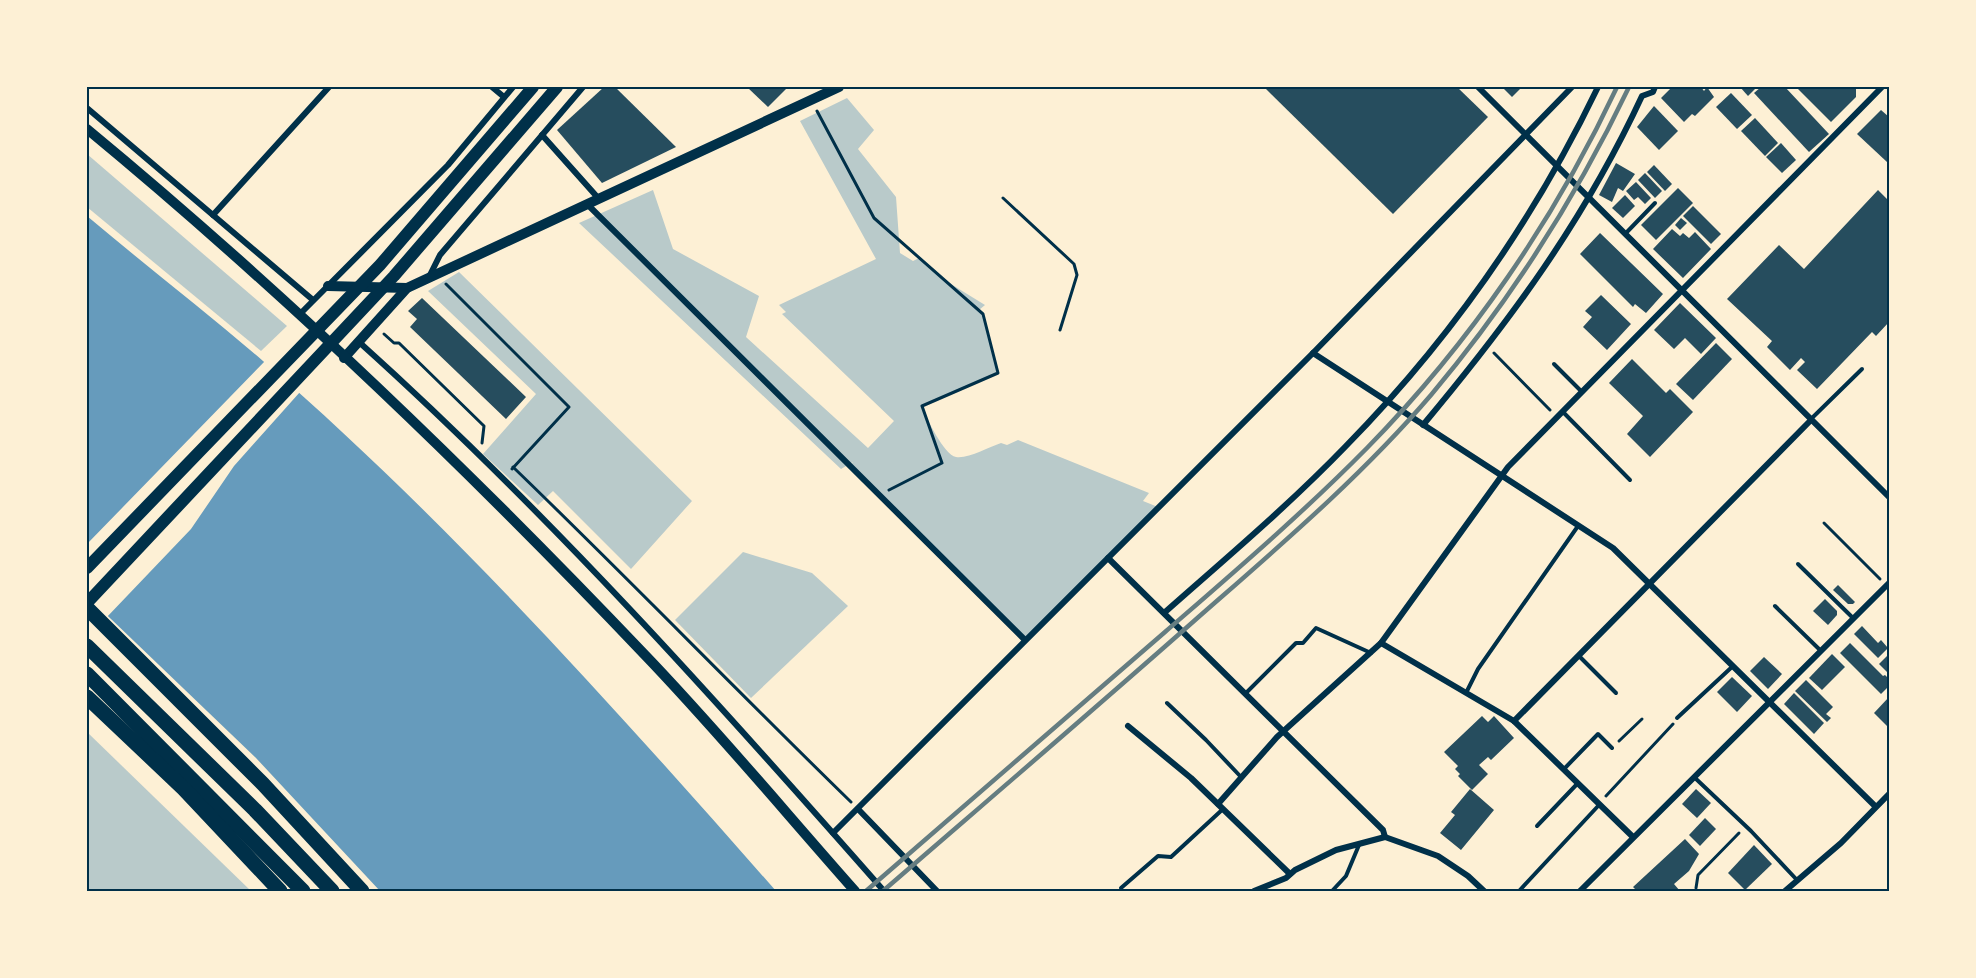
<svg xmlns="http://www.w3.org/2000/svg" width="1976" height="978" font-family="'Fira Sans Condensed',sans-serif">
  <rect width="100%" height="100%" fill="#fdf0d5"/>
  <g fill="#b9caca">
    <path d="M847,98L874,130L858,149L896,197L900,253L913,261L919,258L946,281L985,305L979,310L983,314L998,373L922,407C926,417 944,455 956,457C968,459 989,447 1001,443L1007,445L1018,440L1149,493L1143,501L1158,507L1025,640L850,466L853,462L841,469L579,223L653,190L673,249L759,296L746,337L868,448L894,421L782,314L786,312L779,305L876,259L800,121Z"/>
    <path d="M87,154L287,326L261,351L87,207Z"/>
    <path d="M459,272L692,501L631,569L553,491L538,505L483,454L536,394L428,291Z"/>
    <path d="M743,552L812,573L848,606L751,698L675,620Z"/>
    <path d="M87,732L251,891H87Z"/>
  </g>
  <path fill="#669bbc" d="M87,216C145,265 206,312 263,361C449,522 614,707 776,891H380L256,758L87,596Z"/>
  <path fill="#fdf0d5" d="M266,360L300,392L234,466L191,529L106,618L87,600V544Z"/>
  <g fill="#264d5e">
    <path d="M604,87H615L676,147L602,183L557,130Z"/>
    <path d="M747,87H788L768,107Z"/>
    <path d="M1264,87H1457L1488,117L1393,214Z"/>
    <path d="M1502,87H1522L1512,97Z"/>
    <path d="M1672,87H1701L1704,91L1707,87L1714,97L1695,116L1692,114L1684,122L1661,98Z"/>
    <path d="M1740,87H1757L1748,96Z"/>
    <path d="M1761,87H1785L1829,134L1809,152L1754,93Z"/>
    <path d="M1796,87H1856V97L1831,122Z"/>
    <path d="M1731,93L1752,115L1737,129L1716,107Z"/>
    <path d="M1654,106L1678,131L1659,150L1637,127Z"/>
    <path d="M1881,110L1889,117V160L1887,162L1857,134Z"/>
    <path d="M1755,118L1778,143L1765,156L1741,131Z"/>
    <path d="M1781,143L1796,160L1782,173L1766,157Z"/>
    <path d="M1616,163L1635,174L1623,191L1618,188L1612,202L1599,195Z"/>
    <path d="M1654,165L1672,184L1665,191L1647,172Z"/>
    <path d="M1645,173L1662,191L1655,198L1638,180Z"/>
    <path d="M1636,182L1651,198L1645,204L1638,197L1634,200L1626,191Z"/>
    <path d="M1678,188L1693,203L1656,240L1641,225Z"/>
    <path d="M1878,190L1889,201V322L1876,336L1872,332L1817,389L1797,370L1805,362L1801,358L1790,370L1767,347L1772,341L1727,299L1779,245L1804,269Z"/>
    <path d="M1625,195L1635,206L1623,218L1612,208Z"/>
    <path d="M1693,206L1721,234L1711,244L1683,216Z"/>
    <path d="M1681,218L1687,223L1680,230L1675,225Z"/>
    <path d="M1672,229L1680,236L1683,233L1689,238L1695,232L1711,249L1683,278L1653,249Z"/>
    <path d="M1600,233L1663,294L1646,313L1635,304L1633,307L1580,254Z"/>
    <path d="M1601,295L1631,324L1607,350L1583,327L1592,317L1585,311Z"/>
    <path d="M422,298L526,397L506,419L410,327L417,319L408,311Z"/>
    <path d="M1680,303L1716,338L1701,354L1685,338L1674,349L1654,330Z"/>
    <path d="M1716,343L1732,359L1693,400L1676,384Z"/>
    <path d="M1632,359L1666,393L1670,389L1693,412L1650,457L1627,434L1643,416L1609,383Z"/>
    <path d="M1838,585L1855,602L1853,604H1848L1833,590Z"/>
    <path d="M1825,599L1837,611V615L1828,625L1813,611Z"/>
    <path d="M1862,626L1878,643L1881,640L1888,648L1878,658L1854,634Z"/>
    <path d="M1850,643L1883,676L1885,675L1889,679V686L1881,694L1840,653Z"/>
    <path d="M1832,654L1845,667L1822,690L1809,678Z"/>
    <path d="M1889,654V674L1879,664Z"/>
    <path d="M1764,657L1782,674L1768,689L1750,671Z"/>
    <path d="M1732,677L1752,696L1737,712L1717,692Z"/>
    <path d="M1806,680L1833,707L1826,714L1831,718L1827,722L1795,691Z"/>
    <path d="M1794,693L1824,723L1814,734L1784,704Z"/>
    <path d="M1889,697V728L1874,713Z"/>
    <path d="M1482,716L1488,722L1494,716L1514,738L1491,760L1488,757L1479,765L1488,774L1472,790L1458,776L1460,774L1455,769L1458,766L1444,752Z"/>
    <path d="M1470,789L1494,810L1461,850L1440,833L1455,815L1451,812Z"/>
    <path d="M1696,789L1711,803L1697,818L1682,804Z"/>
    <path d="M1705,818L1716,829L1700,846L1689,835Z"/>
    <path d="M1685,839L1699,854L1689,871L1674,884L1680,891H1637L1633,887Z"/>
    <path d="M1754,845L1772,864L1745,890L1728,873Z"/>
  </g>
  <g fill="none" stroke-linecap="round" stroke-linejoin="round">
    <g stroke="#003049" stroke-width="3">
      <path d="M817,111L874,218L983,314L998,373L922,406L942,463L889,490"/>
      <path d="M1003,198L1074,264L1077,275L1060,330"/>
      <path d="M446,284L569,407L512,469"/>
      <path d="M384,334L394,343H399L484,426L482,443"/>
      <path d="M1494,353L1550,410"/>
      <path d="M513,467C627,577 737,691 851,802"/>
      <path d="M1824,523L1880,579"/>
      <path d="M1619,741L1642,719"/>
      <path d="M1606,796L1673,724"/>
      <path d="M1696,888L1698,875L1739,833"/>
    </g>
    <g stroke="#003049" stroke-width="4">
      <path d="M1626,233L1655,203"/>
      <path d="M1554,364L1582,392"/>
      <path d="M1563,412L1630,480"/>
      <path d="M1811,419L1862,369"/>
      <path d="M1798,564L1853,618"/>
      <path d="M1775,606L1820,650"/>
      <path d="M1579,656L1616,693"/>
      <path d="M1466,693L1478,669L1578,526"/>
      <path d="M1245,694L1296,643H1303L1316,628L1371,653"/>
      <path d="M1167,703L1206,740L1241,777"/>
      <path d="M1677,718L1733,666"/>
      <path d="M1564,769L1598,734L1612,748"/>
      <path d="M1694,777L1751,831L1797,880"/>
      <path d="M1537,826L1578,783"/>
      <path d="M1121,888L1158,856L1171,857L1223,809"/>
      <path d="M1332,891L1346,876L1359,845"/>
      <path d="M1519,891L1599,805"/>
    </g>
    <g stroke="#003049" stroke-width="6">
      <path d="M492,87L504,97"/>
      <path d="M1478,87L1889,497"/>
      <path d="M87,108L313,300"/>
      <path d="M542,135L599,199"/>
      <path d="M587,204L1025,640"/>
      <path d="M213,215L329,87"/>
      <path d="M429,277L440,255L583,87"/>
      <path d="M299,315L448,165L513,87"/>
      <path d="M359,342C547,511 717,701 884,891"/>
      <path d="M1313,353L1613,548L1875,806"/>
      <path d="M1423,425C1510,321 1584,221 1642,96L1653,92L1655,87"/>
      <path d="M1108,558L1383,830L1385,837"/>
      <path d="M1164,613C1225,559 1288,506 1345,447C1449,341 1534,220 1598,87"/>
      <path d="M1381,643L1514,721L1633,837"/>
      <path d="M1514,721L1811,420"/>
      <path d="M1128,726L1191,778L1290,874"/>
      <path d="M1218,804L1277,737L1381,643L1508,467L1882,87"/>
      <path d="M858,809L937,891"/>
      <path d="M833,833L1313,353L1572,87"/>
      <path d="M1254,891L1286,878L1295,870L1336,850L1385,837L1438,856L1468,876L1484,891"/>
      <path d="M1580,891L1889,583"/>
      <path d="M1785,891L1841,843L1889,794"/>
    </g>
    <g stroke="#003049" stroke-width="10">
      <path d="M328,286L407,288"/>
      <path d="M344,358L407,288L839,87"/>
    </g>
    <path stroke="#003049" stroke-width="10" d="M87,129C283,291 470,471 645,655C718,731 785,812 855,891"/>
    <g stroke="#003049" stroke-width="12">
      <path d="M87,568L380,265L533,87"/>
      <path d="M87,603L394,276L557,87"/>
    </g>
    <g stroke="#003049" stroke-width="15">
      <path d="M87,608L263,784L362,891"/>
      <path d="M87,646L255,810L332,891"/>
      <path d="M87,674L303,891"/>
      <path d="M87,697L184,789L280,891"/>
    </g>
    <g stroke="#657d81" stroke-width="4.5">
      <path d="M866,891C966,805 1066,719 1165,632C1234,572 1303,513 1367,448C1470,343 1555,219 1617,87"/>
      <path d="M883,891C987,801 1091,712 1194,621C1276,549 1360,478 1431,395C1510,301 1576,198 1629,87"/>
    </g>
  </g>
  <rect width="1976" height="978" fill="none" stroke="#fdf0d5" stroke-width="177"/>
  <rect x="88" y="88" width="1800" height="802" fill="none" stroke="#003049" stroke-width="2"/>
</svg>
